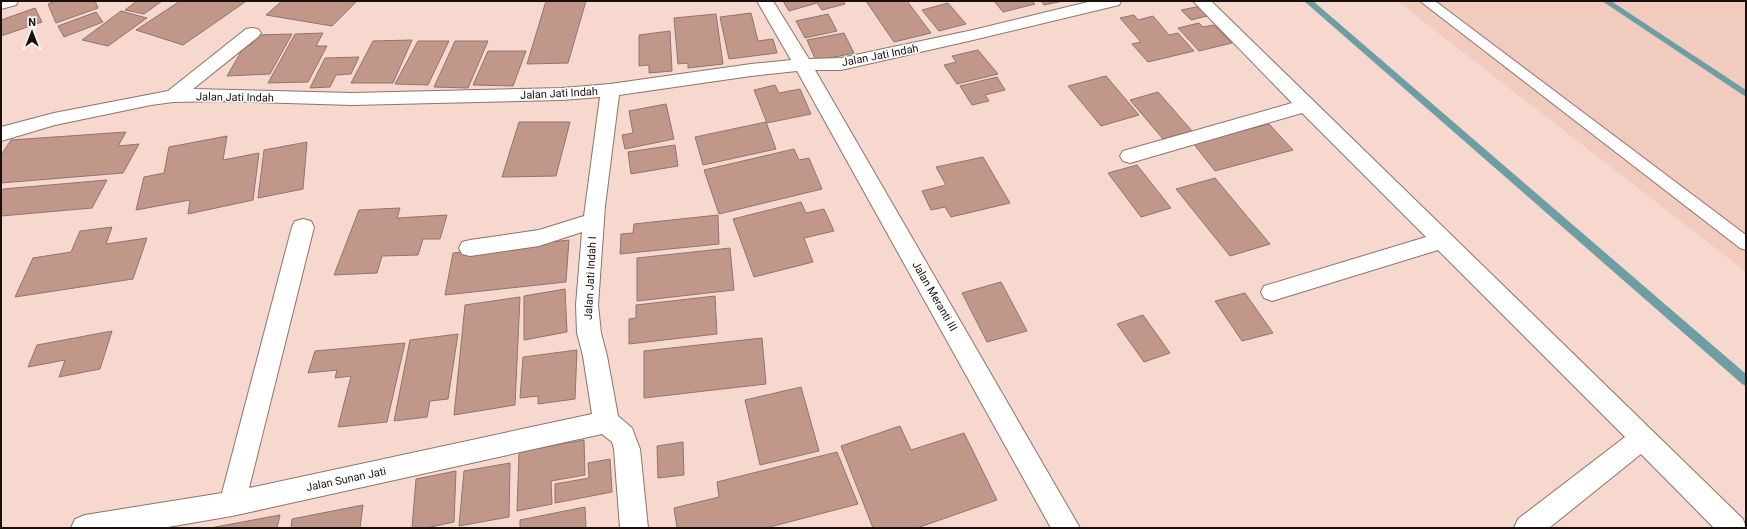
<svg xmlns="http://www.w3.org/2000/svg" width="1747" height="529" font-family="Roboto,sans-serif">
  <rect width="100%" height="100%" fill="#f6d8ce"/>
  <path fill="#f0cbbe" d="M1397,1H1746V272Z"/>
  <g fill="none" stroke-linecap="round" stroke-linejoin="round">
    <g fill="#6c9ea3" fill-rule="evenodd">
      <path d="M1304,1H1313L1746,374V386L1742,384Z"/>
      <path d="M1602,1H1611L1746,90V97Z"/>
    </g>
  </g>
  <g fill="#c09788" stroke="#90756c">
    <path d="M56,1H95L98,8L56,23L48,4Z"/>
    <path d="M137,1H162L144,14L125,10Z"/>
    <path d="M180,1H243L245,2L183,45L136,30Z"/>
    <path d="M282,1H357L332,26L266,15Z"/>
    <path d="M546,1H586L568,63L527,64Z"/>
    <path d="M783,1H843L845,4L822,10L817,3L789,11Z"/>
    <path d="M866,1H907L931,33L894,42Z"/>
    <path d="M994,1H1032L1035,4L1003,12Z"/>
    <path d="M1041,1H1063L1044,5Z"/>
    <path d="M948,3L966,24L939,31L922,10Z"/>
    <path d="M1201,6L1211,15L1191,20L1181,10Z"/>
    <path d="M35,8L42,22L1,36V20Z"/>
    <path d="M121,11L147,18L108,46L82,40Z"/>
    <path d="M96,12L103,22L64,37L58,26Z"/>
    <path d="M751,13L758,41L773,39L777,53L729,59L720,17Z"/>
    <path d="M716,14L723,64L688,68V63L678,64L674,18Z"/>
    <path d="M828,14L837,31L805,38L796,21Z"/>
    <path d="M1134,15L1138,20L1153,16L1169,35L1178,33L1194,51L1148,62L1132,44L1141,42L1120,18Z"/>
    <path d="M1199,23L1203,27L1214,25L1232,43L1199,51L1178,28Z"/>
    <path d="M670,31L672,71L649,73V65L639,66V35Z"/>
    <path d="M323,33L316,46H327L308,82L268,83L295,34Z"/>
    <path d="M844,33L854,53L816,61L807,40Z"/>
    <path d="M292,34L270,74L227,76L245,45H251L256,35Z"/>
    <path d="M412,40L393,83H351L373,41Z"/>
    <path d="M418,41H449L428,85L395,84Z"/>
    <path d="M455,41H488L468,88L434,87Z"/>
    <path d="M978,50L998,74L957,84L944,65L956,62L952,56Z"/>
    <path d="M488,51H526L513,86L473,85Z"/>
    <path d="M359,57L351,74L336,75L330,87L310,88L325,58Z"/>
    <path d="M1106,76L1139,115L1101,126L1068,86Z"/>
    <path d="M997,77L1005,90L985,95L989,101L972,105L960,86Z"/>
    <path d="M775,85L779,93L800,89L811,114L767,123L754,90Z"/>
    <path d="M1158,92L1192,131L1163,139L1130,100Z"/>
    <path d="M666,104L674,139L625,149L622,135L633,133L629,111Z"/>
    <path d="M519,122H570L556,176L502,177Z"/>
    <path d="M766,122L776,149L703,165L695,137Z"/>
    <path d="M1269,124L1293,150L1215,171L1193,143Z"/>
    <path d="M126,132L118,146L139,144L123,173L1,183V155L11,140Z"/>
    <path d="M227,136L223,160L259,153L253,200L188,214L190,200L136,210L144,177L164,173L169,147Z"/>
    <path d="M307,142L303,189L258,198L264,150Z"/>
    <path d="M675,145L678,166L631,174L628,152Z"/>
    <path d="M794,149L799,160L809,158L822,189L719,214L704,170Z"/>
    <path d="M983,157L1010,203L951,217L945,207L931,210L922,191L946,185L936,167Z"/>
    <path d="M1137,165L1171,208L1141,217L1108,173Z"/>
    <path d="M1215,178L1270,244L1230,256L1176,189Z"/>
    <path d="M107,180L92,208L1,216V192L3,189Z"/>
    <path d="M801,202L806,213L824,209L834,231L804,238L813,262L754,277L733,219Z"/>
    <path d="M400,208L397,218L447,215L440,239H423L418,255L382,256L377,273L334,275L359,210Z"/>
    <path d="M718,215L719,244L620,254L621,234L633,233L634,224Z"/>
    <path d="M112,227L106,244L147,238L133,279L15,297L33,258L71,252L80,231Z"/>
    <path d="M569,240L566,282L445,295L453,253Z"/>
    <path d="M730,248L734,290L637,301V258Z"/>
    <path d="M1001,282L1027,331L987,342L962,293Z"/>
    <path d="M565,289L567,332L524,340V296Z"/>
    <path d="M1245,293L1273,333L1242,341L1215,301Z"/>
    <path d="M715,296L717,334L629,344V319L636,318V305Z"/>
    <path d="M520,297L515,405L454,415L465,305Z"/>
    <path d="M1143,315L1170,353L1144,362L1117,324Z"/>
    <path d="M112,331L100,369L59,377L65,360L28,367L37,345Z"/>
    <path d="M458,334L448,399L430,401L427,417L394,421L410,340Z"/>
    <path d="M762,338L766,384L644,398V351Z"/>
    <path d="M405,343L387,422L338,427L351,376L335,378L337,370L308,373L315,351Z"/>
    <path d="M577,350L575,399L538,404V396L520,398L523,357Z"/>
    <path d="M801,387L819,451L760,465L745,400Z"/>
    <path d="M900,426L911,450L964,433L997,500L917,528H873L841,446Z"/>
    <path d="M584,440L585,475L551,481L552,504L517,511L519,452Z"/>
    <path d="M683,442L684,475L658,478L657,446Z"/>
    <path d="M837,452L858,504L766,528H677L674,508L719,497L717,482Z"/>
    <path d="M610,459L612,492L555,503V484L589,478L588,463Z"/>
    <path d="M510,463L509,517L459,526L464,471Z"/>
    <path d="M456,471L454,522L426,528H412L416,479Z"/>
    <path d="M363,505L360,528H291L292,519Z"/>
    <path d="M585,507L586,528H520V520Z"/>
    <path d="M280,515L277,528H210Z"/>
  </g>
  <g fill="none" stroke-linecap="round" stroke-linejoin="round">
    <defs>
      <path id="lane" d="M1420,1H1435L1746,235V250L1740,248Z"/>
      <g id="street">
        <path d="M1,1H18L16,5L1,9Z"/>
        <path d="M757,1H773L809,59L841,58L973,30L1092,1H1121L1119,5L973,40L841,70H815L1080,528H1051L797,71L751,76L619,95L605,206L598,305L601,333L607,356L618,416L632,428L640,449L648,528H620L614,449L612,442L602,434L232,516L162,528H71L75,519L85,515L222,493L292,227L295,221L303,219L311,221L314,227L249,488L592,414L583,356L577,333L576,305L582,232L539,246L470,256L462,254L459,248L462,242L470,240L539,230L584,216L600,97L562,100L352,105L222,101L173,102L151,105L55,125L1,141V127L54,113L168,91L246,29L252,28L258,29L261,33L258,37L193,89L352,93L562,88L610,84L751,64L791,60Z"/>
        <path d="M1193,1H1211L1743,519L1746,528H1714L1641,454L1549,528H1514L1518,519L1625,437L1438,250L1272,301L1264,298L1261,292L1264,286L1426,237L1302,113L1130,163L1123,161L1120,156L1123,151L1292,103Z"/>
      </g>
    </defs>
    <use href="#lane" stroke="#8e746a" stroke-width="2"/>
    <use href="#street" stroke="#8e746a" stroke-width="2"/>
    <use href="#lane" fill="#fff" fill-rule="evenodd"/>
    <use href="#street" fill="#fff" fill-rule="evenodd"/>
  </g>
  <g text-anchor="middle" stroke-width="3" stroke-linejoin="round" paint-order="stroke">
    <g font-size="11" fill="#190f0c" stroke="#fff">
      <text transform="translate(880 55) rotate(-11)" y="4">Jalan Jati Indah</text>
      <text transform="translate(559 93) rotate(-3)" y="4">Jalan Jati Indah</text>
      <text transform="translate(235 97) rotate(1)" y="4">Jalan Jati Indah</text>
      <text transform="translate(590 278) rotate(-87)" y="4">Jalan Jati Indah I</text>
      <text transform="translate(935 296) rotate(60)" y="4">Jalan Meranti III</text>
      <text transform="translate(346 479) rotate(-12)" y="4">Jalan Sunan Jati</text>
    </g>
  </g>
  <rect width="1747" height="529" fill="none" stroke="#190f0c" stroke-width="4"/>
  <g transform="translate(32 32)" stroke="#ffffff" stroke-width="3" paint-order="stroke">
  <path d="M0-3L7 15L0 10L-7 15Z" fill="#190f0c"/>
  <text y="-6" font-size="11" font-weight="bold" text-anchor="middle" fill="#190f0c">N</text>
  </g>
</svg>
